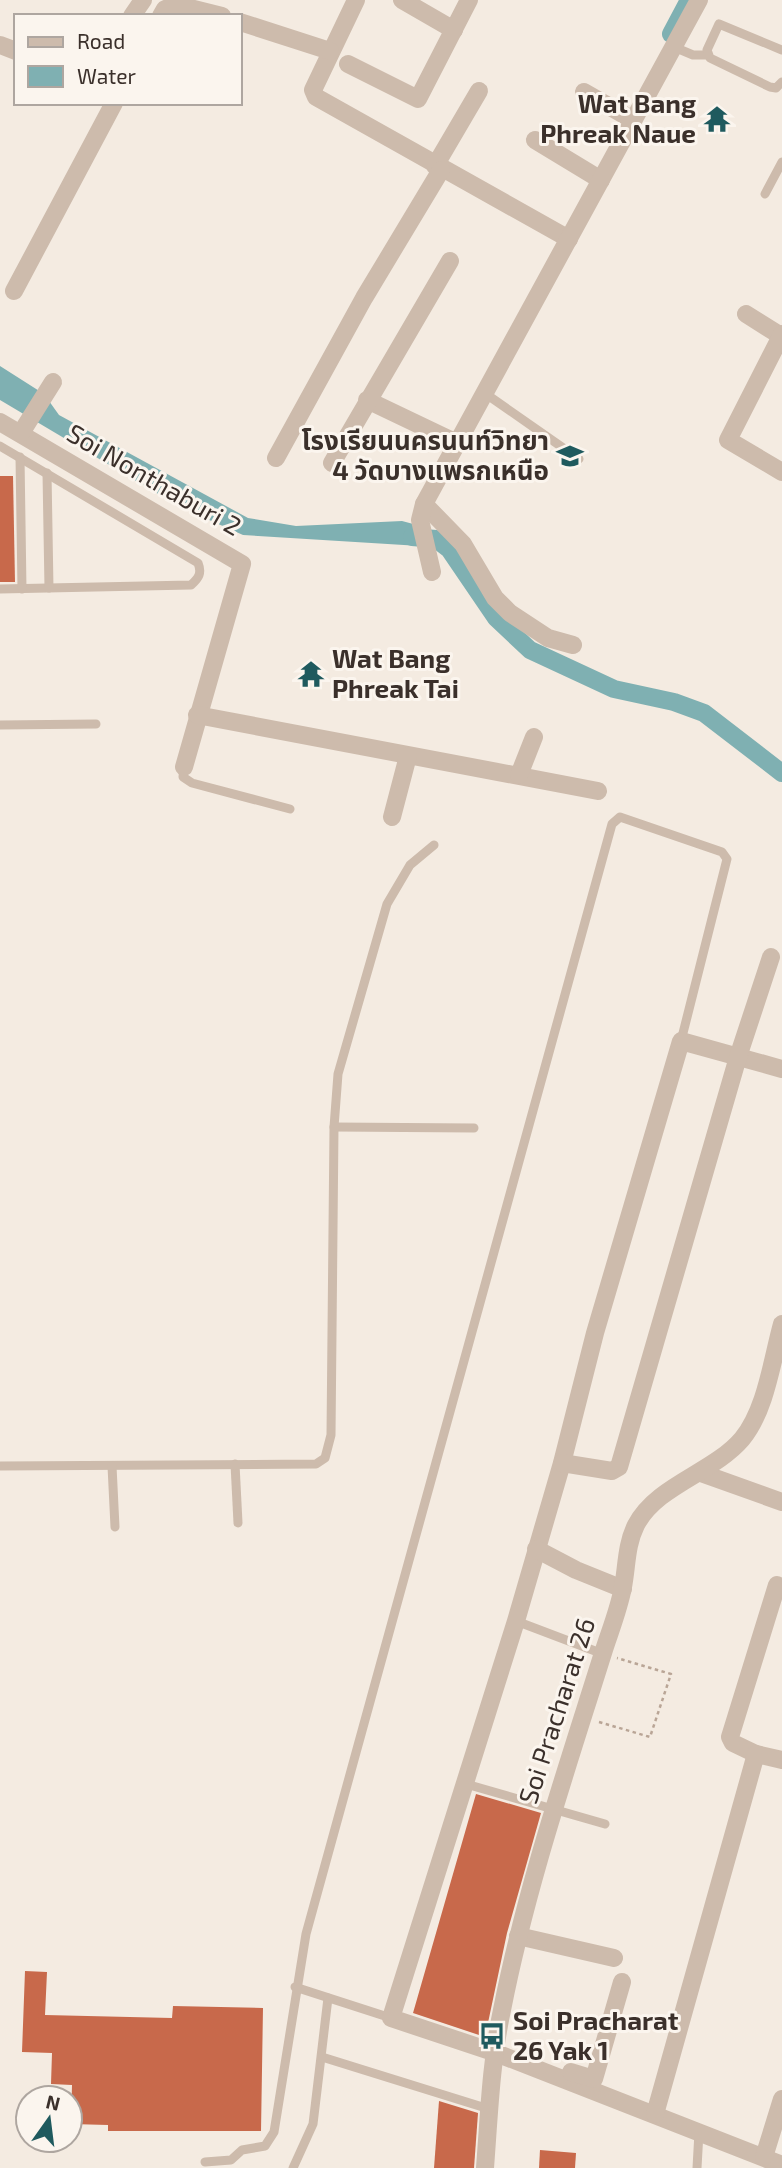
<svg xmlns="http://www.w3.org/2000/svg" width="782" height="2168" font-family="'Exo 2','Noto Sans Thai',sans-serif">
  <rect width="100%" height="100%" fill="#f4ebe1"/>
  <path fill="#7fb0b2" d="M0,366L44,394L59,415L248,518L296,526L402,521L417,525L420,546L243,535L180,507L0,400Z"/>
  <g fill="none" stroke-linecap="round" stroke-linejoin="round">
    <g stroke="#7fb0b2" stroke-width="18">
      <path d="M671,34L689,0"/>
      <path d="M412,537L436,539L449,549L496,618L530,650L614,689L674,702L704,713L782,773"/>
    </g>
  </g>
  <g fill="#c8694b">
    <path d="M0,476H13L15,582H0Z"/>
    <path d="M476,1794L541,1813L507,1933L485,2037L413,2013Z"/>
    <path d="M25,1971L47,1972L45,2015L172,2018L173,2006L263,2008L261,2131H108V2125L71,2124L72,2085L51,2084L52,2053L22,2052Z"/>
    <path d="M439,2101L478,2113L474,2168H434Z"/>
    <path d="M540,2150L576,2153L575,2168H539Z"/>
  </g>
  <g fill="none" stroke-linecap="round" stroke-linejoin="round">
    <path stroke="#b9a596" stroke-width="2.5" stroke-dasharray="3.5 3.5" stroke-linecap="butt" d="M599,1722L650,1737L671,1674L617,1658"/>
    <g stroke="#cdbbac" stroke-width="9">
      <path d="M674,47L693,55H707"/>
      <path d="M782,50L719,24L707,50L710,58L770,87L776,88L782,82"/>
      <path d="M765,194L782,162"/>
      <path d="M486,394L579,459"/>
      <path d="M0,446L198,563C202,573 199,578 191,585L0,589"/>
      <path d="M20,457L22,589"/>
      <path d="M47,473L49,588"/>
      <path d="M0,725L96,724"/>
      <path d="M184,767L183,777L192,783L290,809"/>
      <path d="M334,1127L474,1128"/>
      <path d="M235,1464L238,1523"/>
      <path d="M0,1466L316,1464L325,1458L331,1435L334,1127L338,1074L387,904L410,865L434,845"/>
      <path d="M112,1466L115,1527"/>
      <path d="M516,1621L603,1654"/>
      <path d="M466,1784L605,1824"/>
      <path d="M295,1987L391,2018"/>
      <path d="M322,2057L489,2109"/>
      <path d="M205,2162L231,2160L242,2150L265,2146L274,2132L306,1934L612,824L620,817L722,852L727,859L681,1041"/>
      <path d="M293,2168L313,2124L328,1998"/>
      <path d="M697,2168L699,2132"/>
    </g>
    <g stroke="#cdbbac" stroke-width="18">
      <path d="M356,0L313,90L316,97L569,239"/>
      <path d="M402,0L454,30"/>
      <path d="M132,16L143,0"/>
      <path d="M161,16L165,9L178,5L222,16"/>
      <path d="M240,22L330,51"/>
      <path d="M0,45L16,51"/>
      <path d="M348,64L418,99L469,0"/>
      <path d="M584,92L633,120"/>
      <path d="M535,140L601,180"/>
      <path d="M435,166L479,91"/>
      <path d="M14,291L114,103"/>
      <path d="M746,314L781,336"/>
      <path d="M782,334L728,440L782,472"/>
      <path d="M367,400L457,443"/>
      <path d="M0,422L242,564L184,767"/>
      <path d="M21,433L53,382"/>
      <path d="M276,458L364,298L441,170"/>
      <path d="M332,463L450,261"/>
      <path d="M424,504L463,544L495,598L510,613L548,638L573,645"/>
      <path d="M432,572L420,520L424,504L699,0"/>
      <path d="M197,715L598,791"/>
      <path d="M519,775L534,737"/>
      <path d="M392,817L408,756"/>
      <path d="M782,1069L681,1041L595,1333L562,1463L516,1621L391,2018L496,2053L782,2165"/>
      <path d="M562,1463L612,1471L619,1467L738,1057L771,957"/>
      <path d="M701,1473L782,1502"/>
      <path d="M536,1549L576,1570L623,1589"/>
      <path d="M756,1754L733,1743L730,1737L777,1585"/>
      <path d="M518,1936L614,1958"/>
      <path d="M571,2072L594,2079L622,1982"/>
      <path d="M655,2114L756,1754L782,1760"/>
      <path d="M764,2157L782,2099"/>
      <path d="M485,2168C489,2116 491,2061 502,2010C526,1888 566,1771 603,1653C610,1631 619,1609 623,1587C627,1566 626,1545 636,1525C657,1485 713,1473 742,1439C766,1410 772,1360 782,1324"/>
    </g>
  </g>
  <defs>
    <symbol id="temple-bare" viewBox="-9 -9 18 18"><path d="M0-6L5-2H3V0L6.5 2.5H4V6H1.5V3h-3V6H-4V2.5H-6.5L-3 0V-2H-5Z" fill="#1f5a5e" stroke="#fbf5ee" stroke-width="2.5" paint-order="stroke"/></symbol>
    <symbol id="school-bare" viewBox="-9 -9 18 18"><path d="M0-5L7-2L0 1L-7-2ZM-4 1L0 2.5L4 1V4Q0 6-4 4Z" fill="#1f5a5e" stroke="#fbf5ee" stroke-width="2.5" paint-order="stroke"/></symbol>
    <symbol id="bus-bare" viewBox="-9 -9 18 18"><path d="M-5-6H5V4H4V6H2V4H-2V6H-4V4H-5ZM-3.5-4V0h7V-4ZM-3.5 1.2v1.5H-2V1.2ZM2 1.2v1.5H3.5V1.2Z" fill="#1f5a5e" stroke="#fbf5ee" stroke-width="2.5" paint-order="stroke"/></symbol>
  </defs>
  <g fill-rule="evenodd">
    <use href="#temple-bare" x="698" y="100" width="38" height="38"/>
    <use href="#school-bare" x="551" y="437" width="38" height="38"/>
    <use href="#temple-bare" x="292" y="655" width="38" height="38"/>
    <use href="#bus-bare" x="473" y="2017" width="38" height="38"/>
  </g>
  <g text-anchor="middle" stroke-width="6" stroke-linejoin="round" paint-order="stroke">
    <g font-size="26" font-weight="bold" fill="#3b302b" stroke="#fbf5ee" text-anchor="end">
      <text x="696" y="113">Wat Bang<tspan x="696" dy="30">Phreak Naue</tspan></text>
      <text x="549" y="450">โรงเรียนนครนนท์วิทยา<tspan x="549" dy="30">4 วัดบางแพรกเหนือ</tspan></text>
      <text x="332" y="668" text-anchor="start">Wat Bang<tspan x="332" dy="30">Phreak Tai</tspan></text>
      <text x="513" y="2030" text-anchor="start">Soi Pracharat<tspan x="513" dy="30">26 Yak 1</tspan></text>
    </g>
    <g font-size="26" fill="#3b302b" stroke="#fbf5ee">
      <text transform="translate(154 480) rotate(30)" y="9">Soi Nonthaburi 2</text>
      <text transform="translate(557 1711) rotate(-72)" y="9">Soi Pracharat 26</text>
    </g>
  </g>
  <rect x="14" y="14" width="228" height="91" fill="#fbf5ee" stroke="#aea6a0" stroke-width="2"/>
  <rect x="28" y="37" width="35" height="10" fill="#cdbbac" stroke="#aea6a0" stroke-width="2"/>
  <text x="77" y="49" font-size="21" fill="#3b302b">Road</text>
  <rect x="28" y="66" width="35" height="21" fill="#7fb0b2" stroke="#aea6a0" stroke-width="2"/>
  <text x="77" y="84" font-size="21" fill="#3b302b">Water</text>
  <g transform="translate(49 2119) rotate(14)"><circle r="33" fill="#fbf5ee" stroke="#aea6a0" stroke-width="2"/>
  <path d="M0-5L12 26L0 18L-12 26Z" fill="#1f5a5e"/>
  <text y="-10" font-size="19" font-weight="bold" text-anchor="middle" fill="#3b302b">N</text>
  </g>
</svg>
